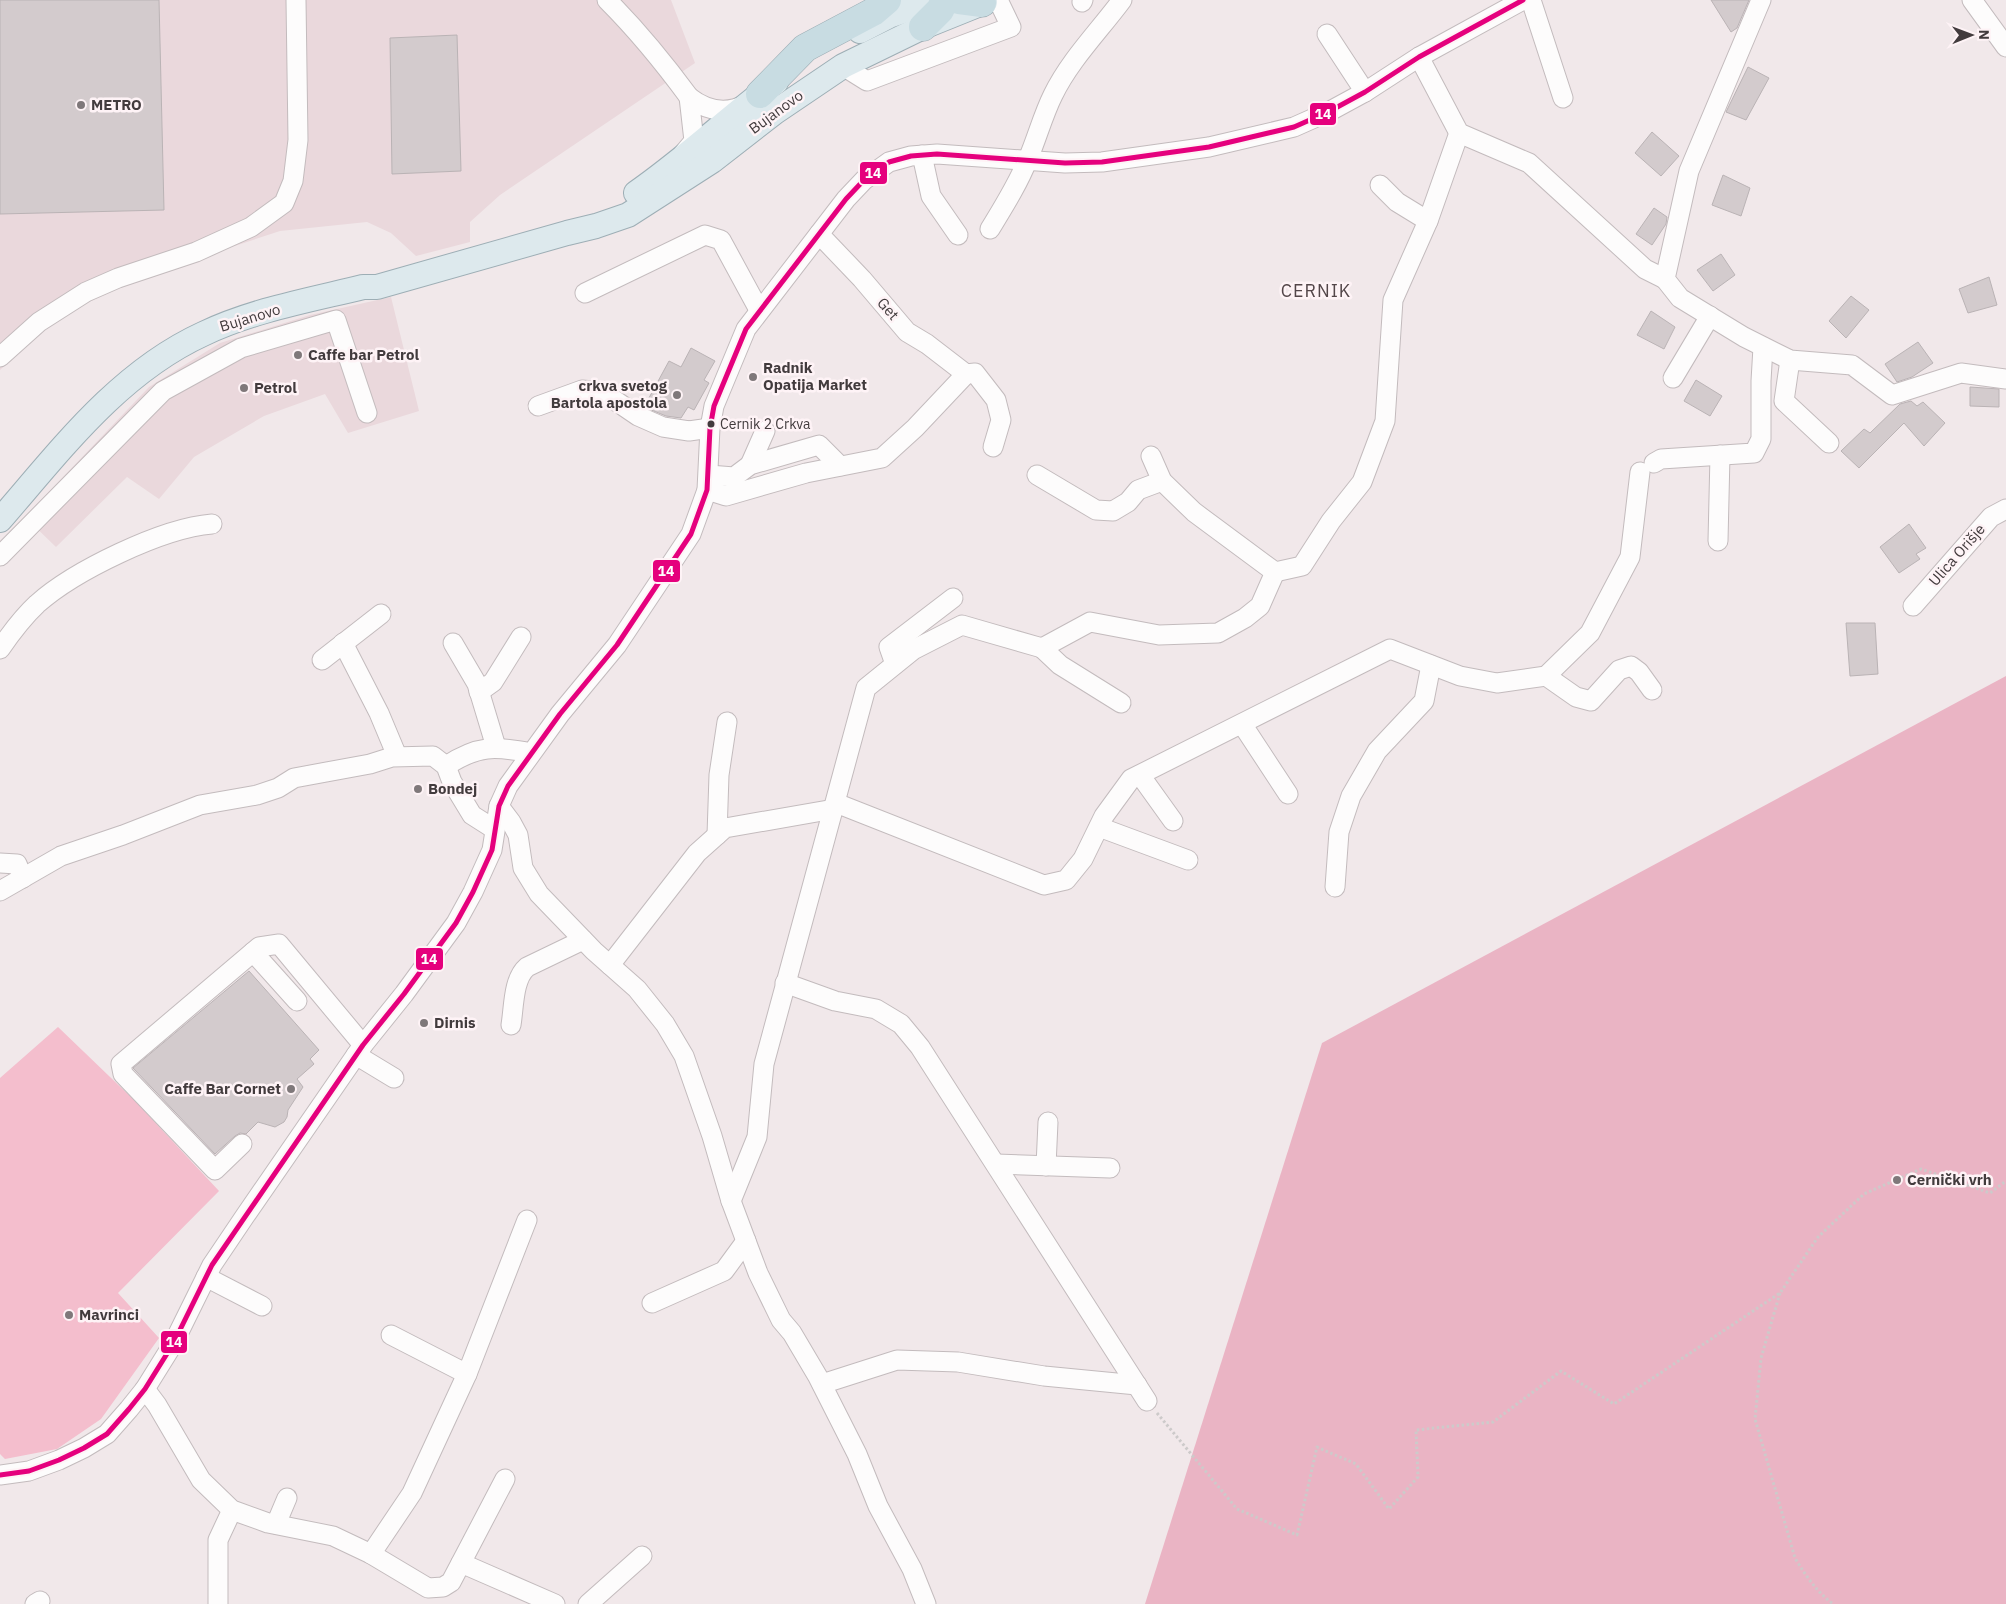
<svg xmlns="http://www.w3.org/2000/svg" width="2006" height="1604" font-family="'IBM Plex Sans',sans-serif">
  <rect width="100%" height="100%" fill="#f1e8ea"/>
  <g fill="#ead8dc">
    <path d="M0,0H671L695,63L500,195L470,222V242L416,256L391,233L367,222L280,231L150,274L58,316L0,370Z"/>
    <path d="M391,297L419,411L348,433L325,394L264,416L194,457L159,499L127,477L56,547L25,517L149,387L220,343L310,315Z"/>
  </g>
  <path fill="#f4becd" d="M58,1027L135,1101L219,1191L118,1293L159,1338L101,1419L57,1449L5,1459L0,1454V1078Z"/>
  <path fill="#eab4c4" d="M2006,676V1604H1145L1322,1043Z"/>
  <g fill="#d3cbcd" stroke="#bab3b5">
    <path d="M0,0H159L164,210L0,214Z"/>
    <path d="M1711,0H1749L1737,28L1731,32Z"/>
    <path d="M457,35L461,171L392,174L390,38Z"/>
    <path d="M1748,67L1769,78L1746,120L1726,112Z"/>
    <path d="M1652,132L1679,156L1661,176L1635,153Z"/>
    <path d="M1723,175L1750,188L1741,216L1712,205Z"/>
    <path d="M1654,208L1667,217L1666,224L1652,245L1636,234Z"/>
    <path d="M1721,254L1735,275L1713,291L1697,270Z"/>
    <path d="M1989,277L1997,305L1968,313L1959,289Z"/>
    <path d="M1851,296L1869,310L1846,338L1829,321Z"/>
    <path d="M1651,311L1675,327L1664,349L1637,335Z"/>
    <path d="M1918,342L1933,363L1912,377L1897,382L1885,364Z"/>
    <path d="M691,348L715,361L704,380L709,383L694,410L688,407L681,418L666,416L644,407L669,361L681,367Z"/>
    <path d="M1696,380L1722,396L1710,416L1684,401Z"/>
    <path d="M1970,387L1999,389V407L1970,406Z"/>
    <path d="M1911,401L1917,406L1923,402L1945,423L1924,446L1904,423L1859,468L1841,451L1864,429L1870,433L1900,404Z"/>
    <path d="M1909,524L1926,548L1916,554L1920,559L1899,573L1880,547Z"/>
    <path d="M1846,623H1875L1878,674L1850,676Z"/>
    <path d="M249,971L319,1050L310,1059L314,1064L297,1079L303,1087L288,1110L287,1117L284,1122L275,1127L258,1122L246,1134L240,1133L235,1136L215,1154L133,1068Z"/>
  </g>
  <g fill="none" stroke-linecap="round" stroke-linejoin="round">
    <defs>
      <g id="minor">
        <path d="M607,0C637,30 664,63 689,97"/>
        <path d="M1531,0L1563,98"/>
        <path d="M1761,0L1689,171L1665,279L1680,298L1744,337L1790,360L1852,365L1892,395L1961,373L2006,379"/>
        <path d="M1972,0L2006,47"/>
        <path d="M1082,2L1083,0"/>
        <path d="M1327,34L1365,92"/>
        <path d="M1419,57L1459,133L1529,163L1645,269L1665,279"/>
        <path d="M843,66L867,81L1011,27L998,0"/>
        <path d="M683,154L694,141L689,97C707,111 726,115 746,104"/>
        <path d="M922,155L931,196L958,235"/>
        <path d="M1380,185L1397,202L1428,221"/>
        <path d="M990,229C1004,206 1018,184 1028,159C1037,138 1043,115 1053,95C1070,60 1099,31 1122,0"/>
        <path d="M819,234L862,279L907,332L927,344L966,374"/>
        <path d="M585,293L705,235L721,240L759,310"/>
        <path d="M0,357L39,322L86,292L118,278L196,252L251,227L284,203L293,181L298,140L296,0"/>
        <path d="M1790,360L1784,401L1829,443"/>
        <path d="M966,374L975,373L996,400L1001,420L993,447"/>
        <path d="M1673,378L1710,316"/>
        <path d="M538,406L582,390L593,391L613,399L638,416L663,427L689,431L710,428"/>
        <path d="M1151,456L1162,481L1194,512L1275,572L1302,566L1331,521L1362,482L1385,421L1393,300L1428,221L1459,133"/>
        <path d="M1654,463L1661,459L1754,453L1761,439V381L1763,347"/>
        <path d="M750,465L765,431"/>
        <path d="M709,475L734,477L750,465L819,445L840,466"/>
        <path d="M1037,475L1096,510L1113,511L1128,502L1138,490L1162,481"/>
        <path d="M707,490L726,496L806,473L882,458L915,428L966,374"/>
        <path d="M1718,541L1720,455"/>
        <path d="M0,556L163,391L241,348L336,320L367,413"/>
        <path d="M1913,606L1991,517L2006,509"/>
        <path d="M343,643L379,713L397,756"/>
        <path d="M453,643L477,684L496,747"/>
        <path d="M1042,648L1060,665L1121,703"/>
        <path d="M0,649C11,633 22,618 37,604C74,571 162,528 212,524"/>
        <path d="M322,660L381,614"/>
        <path d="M895,664L889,647L953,598"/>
        <path d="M1546,676L1576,697L1591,701L1619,670L1631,666L1639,672L1652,690"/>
        <path d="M479,692L493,682L521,637"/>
        <path d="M1242,724L1288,794"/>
        <path d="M446,766C478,745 495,746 531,753"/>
        <path d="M1140,775L1173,821"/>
        <path d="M836,803L1044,885L1066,880L1083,859L1104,816L1131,779L1390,649L1460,676L1497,683L1546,676L1590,633L1630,557L1640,472"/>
        <path d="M499,806L511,822L518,835L523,868L539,894L594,951L637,989L665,1024L684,1056L712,1136L731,1201L758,1273L781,1320L792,1333L818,1377L857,1454L878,1506L912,1569L926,1604"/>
        <path d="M1099,827L1188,860"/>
        <path d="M717,835L719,775L727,722"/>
        <path d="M0,863L17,864L23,878"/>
        <path d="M1335,887L1339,832L1351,796L1377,751L1424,701L1431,665"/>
        <path d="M0,891L61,856L123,835L200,805L257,795L278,788L294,778L370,764L392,757L433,756L446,766L452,782L472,815L494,829"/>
        <path d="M253,952L297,1001"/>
        <path d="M610,965L697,853L725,828L834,809"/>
        <path d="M785,983L835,1001L876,1009L901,1024L920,1047L1147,1401"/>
        <path d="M511,1025C514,1007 513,979 527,967L583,940"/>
        <path d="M356,1055L394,1078"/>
        <path d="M242,1144L215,1170L123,1074L121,1064L259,947L279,944L363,1045"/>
        <path d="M996,1164L1110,1168"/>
        <path d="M1046,1166L1048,1122"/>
        <path d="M731,1201L757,1137L764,1064L866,688L913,650L962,625L1042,648L1090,622L1159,635L1218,633L1245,618L1260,606L1275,572"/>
        <path d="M206,1277L262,1306"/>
        <path d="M652,1303L724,1271L746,1241"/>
        <path d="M391,1335L467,1374"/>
        <path d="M822,1384L897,1360L958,1362L1044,1376L1137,1385"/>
        <path d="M145,1389L157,1405L201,1480L232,1510L268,1523L333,1536L371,1554L428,1588L443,1587L451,1582L505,1479"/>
        <path d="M0,1475L29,1471L59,1460L84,1448L107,1434L129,1409L145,1389L173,1344L212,1265L245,1216L363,1045L404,994L456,923L473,892L492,850L499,806L508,786L560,714L617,645L691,534L707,490L710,428L714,406L746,329L846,199L864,180L889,162L911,156L937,154L1065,163L1102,162L1209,147L1294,127L1330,111L1365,92L1419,57L1523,0"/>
        <path d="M276,1524L287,1498"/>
        <path d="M371,1554L412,1493L467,1374L527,1220"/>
        <path d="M461,1563L555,1604"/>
        <path d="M35,1604L40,1601"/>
        <path d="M218,1604V1540L232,1510"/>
        <path d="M588,1604L642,1556"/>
      </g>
      <g id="major">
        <path d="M860,31L889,16L935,0"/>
        <path d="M636,193C685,159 728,118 776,82"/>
        <path d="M0,520C60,451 118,373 203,334C253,310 310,300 363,287H377L567,233L596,226L628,215L712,161L775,112L843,66L923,27L985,2"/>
      </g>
      <g id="highway">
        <path d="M959,0L982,3"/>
        <path d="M923,27L940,10L945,0"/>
        <path d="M760,94L805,48L873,12L887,0"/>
      </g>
    </defs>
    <use href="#minor" stroke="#c3bbbd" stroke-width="21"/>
    <use href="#major" stroke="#9daeb5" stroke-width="26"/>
    <use href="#highway" stroke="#9daeb5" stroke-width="29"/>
    <g stroke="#cdcaca" stroke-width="3" stroke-dasharray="2.5 2.5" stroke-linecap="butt">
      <path d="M1780,1293L1761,1358L1755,1419L1795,1558C1806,1576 1816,1591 1833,1604"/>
      <path d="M1157,1413L1237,1509L1297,1535L1317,1447L1356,1464L1389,1509L1418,1477L1416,1430L1493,1422L1561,1371L1614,1404L1780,1293L1818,1237L1864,1194L1921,1169L1990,1193L2006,1181"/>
    </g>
    <use href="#minor" stroke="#fdfcfc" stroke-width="19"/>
    <use href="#major" stroke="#dde9ed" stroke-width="24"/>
    <use href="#highway" stroke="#c8dce2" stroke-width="28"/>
    <defs>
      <path id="bus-1" d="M0,1475L29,1471L59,1460L84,1448L107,1434L129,1409L145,1389L173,1344L212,1265L363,1045L404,994L456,923L473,892L492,850L499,806L508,786L560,714L617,645L691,534L707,490L710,428L714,406L746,329L846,199L864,180L889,162L911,156L937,154L1065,163L1102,162L1209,147L1294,127L1330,111L1365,92L1419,57L1523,0"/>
    </defs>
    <use href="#bus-1" stroke="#fef3f6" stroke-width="9"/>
    <use href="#bus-1" stroke="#e5007d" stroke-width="5"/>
  </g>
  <g fill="#7f787a" stroke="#fef3f6" stroke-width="2">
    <circle cx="81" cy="105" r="5"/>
    <circle cx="298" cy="355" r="5"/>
    <circle cx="753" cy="377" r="5"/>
    <circle cx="244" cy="388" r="5"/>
    <circle cx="677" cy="395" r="5"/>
    <circle cx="418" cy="789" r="5"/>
    <circle cx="424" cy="1023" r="5"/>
    <circle cx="291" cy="1089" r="5"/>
    <circle cx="1897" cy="1180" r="5"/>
    <circle cx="69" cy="1315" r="5"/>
  </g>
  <circle fill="#423b3d" stroke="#fef3f6" stroke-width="2" cx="711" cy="424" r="4.5"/>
  <g text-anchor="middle" stroke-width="5" stroke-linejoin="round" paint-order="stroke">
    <g font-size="14" fill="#423b3d" stroke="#fef3f6" text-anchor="start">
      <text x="720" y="429">Cernik 2 Crkva</text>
    </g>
    <g font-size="15" font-weight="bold" fill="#423b3d" stroke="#fef3f6" text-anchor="start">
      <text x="91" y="110">METRO</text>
      <text x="308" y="360">Caffe bar Petrol</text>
      <text x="763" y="373">Radnik<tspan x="763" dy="17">Opatija Market</tspan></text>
      <text x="667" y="391" text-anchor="end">crkva svetog<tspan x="667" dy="17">Bartola apostola</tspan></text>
      <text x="254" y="393">Petrol</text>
      <text x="428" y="794">Bondej</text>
      <text x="434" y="1028">Dirnis</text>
      <text x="281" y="1094" text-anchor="end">Caffe Bar Cornet</text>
      <text x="1907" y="1185">Cernički vrh</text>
      <text x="79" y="1320">Mavrinci</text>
    </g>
    <g font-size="15" fill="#423b3d" stroke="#fef3f6">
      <text transform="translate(776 112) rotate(-36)" y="5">Bujanovo</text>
      <text transform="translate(888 309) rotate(49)" y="5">Get</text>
      <text transform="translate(250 318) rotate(-17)" y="5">Bujanovo</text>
      <text transform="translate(1957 555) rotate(-49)" y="5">Ulica Orišje</text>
    </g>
    <g font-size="18" letter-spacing="1" fill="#534649" stroke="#fef3f6">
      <text x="1316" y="297">CERNIK</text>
    </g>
  </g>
  <g stroke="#fef3f6" stroke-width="2">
    <rect x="1309" y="102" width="28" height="24" rx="5" fill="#e5007d"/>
    <rect x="859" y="161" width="29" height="24" rx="5" fill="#e5007d"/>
    <rect x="652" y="559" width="29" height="24" rx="5" fill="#e5007d"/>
    <rect x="415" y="947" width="29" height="24" rx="5" fill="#e5007d"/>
    <rect x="160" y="1330" width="28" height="24" rx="5" fill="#e5007d"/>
  </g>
  <g font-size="14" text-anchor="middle" font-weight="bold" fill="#fff">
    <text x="1323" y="119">14</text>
    <text x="873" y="178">14</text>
    <text x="666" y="576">14</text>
    <text x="429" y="964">14</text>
    <text x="174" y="1347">14</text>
  </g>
  <g transform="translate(1971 35) rotate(89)" stroke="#fef3f6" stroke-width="4" paint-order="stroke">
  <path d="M0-4L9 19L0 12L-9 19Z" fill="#423b3d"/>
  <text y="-8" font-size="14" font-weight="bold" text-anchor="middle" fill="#423b3d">N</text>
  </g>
</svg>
